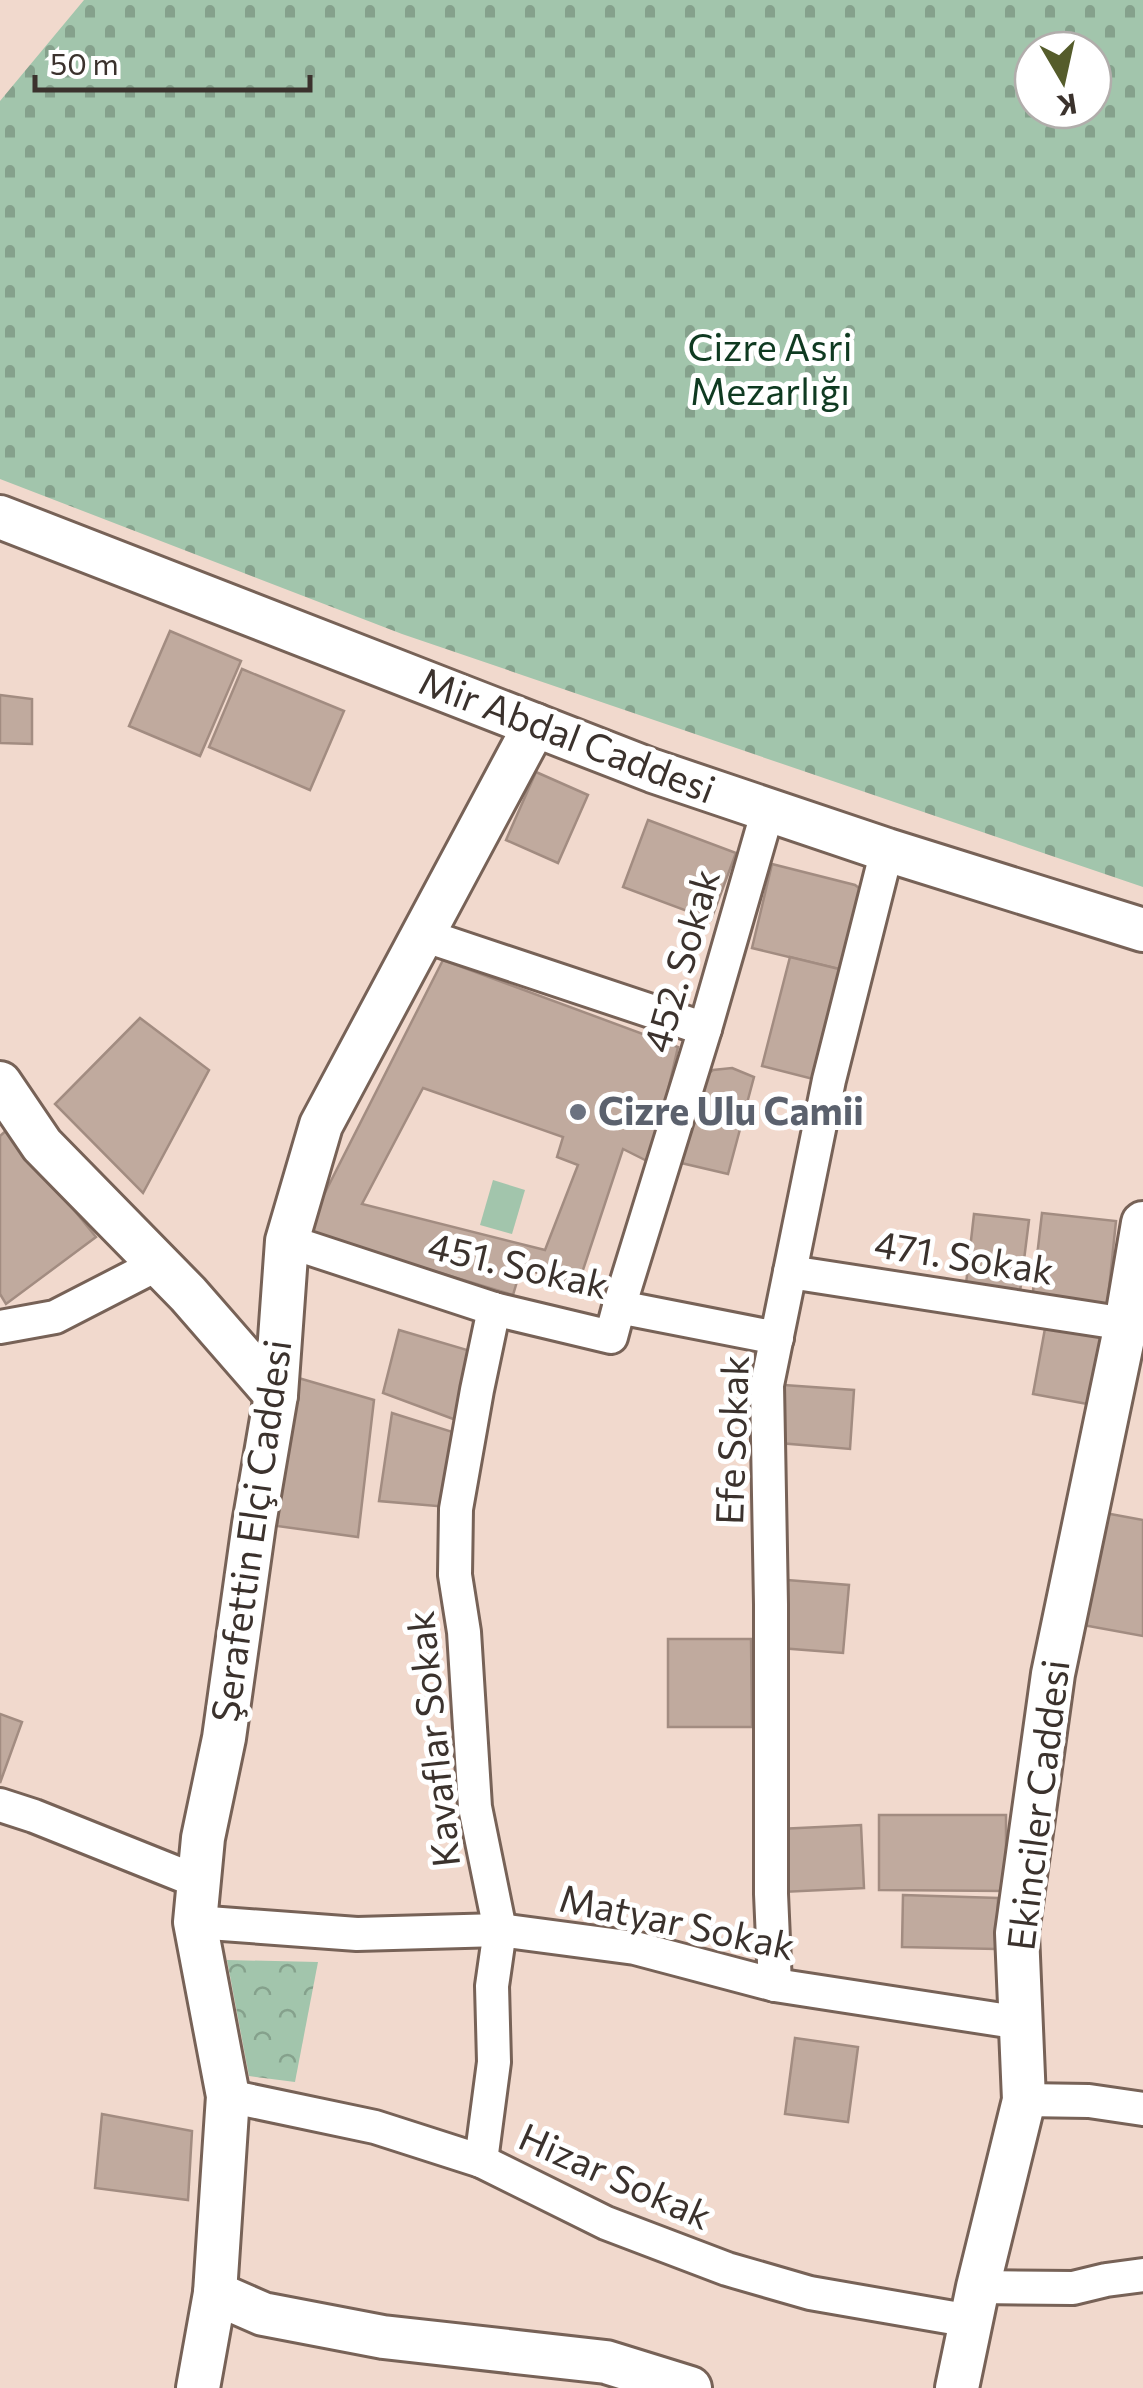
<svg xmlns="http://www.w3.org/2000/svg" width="1143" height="2388" font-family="Commissioner,sans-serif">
  <defs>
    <pattern id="cemetery-stones" width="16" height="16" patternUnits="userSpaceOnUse" patternTransform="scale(2.5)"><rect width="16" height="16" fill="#a2c5ac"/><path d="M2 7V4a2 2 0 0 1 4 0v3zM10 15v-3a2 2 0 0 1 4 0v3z" fill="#85a18c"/></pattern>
    <pattern id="park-crowns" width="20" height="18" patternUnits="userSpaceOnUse" patternTransform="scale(2.5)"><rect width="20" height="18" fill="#a2c5ac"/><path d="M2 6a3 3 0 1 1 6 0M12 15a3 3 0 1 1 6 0" fill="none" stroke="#85a18c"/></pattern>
  </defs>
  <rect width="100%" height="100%" fill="#f1d9cd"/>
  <path fill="#a2c5ac" d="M493,1180L525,1190L512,1234L480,1225Z"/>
  <path fill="url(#cemetery-stones)" fill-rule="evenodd" d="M84,0H1143V887L402,634L0,479V101ZM1033,50H1093V110H1033Z"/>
  <path fill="url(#park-crowns)" d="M227,1960L318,1962L295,2082L249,2076Z"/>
  <g fill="#c0aa9e" stroke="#a28c81" stroke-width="2.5" fill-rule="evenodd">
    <path d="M170,631L241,661L200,756L129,726Z"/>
    <path d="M242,669L344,711L310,790L209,747Z"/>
    <path d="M0,695L32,699V744L0,743Z"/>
    <path d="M536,772L588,795L558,863L506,840Z"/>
    <path d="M648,820L736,853L711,920L623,887Z"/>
    <path d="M772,864L855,885L863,891L843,970L752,948Z"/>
    <path d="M790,957L843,970L817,1080L762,1066Z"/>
    <path d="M443,960L678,1047L651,1163L623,1149L578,1285L521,1268L513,1295L305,1232ZM423,1088L563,1137L557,1157L578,1165L545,1250L362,1204Z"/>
    <path d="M140,1018L209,1070L143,1193L55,1104Z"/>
    <path d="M732,1068L754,1077L728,1174L677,1162L701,1079L713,1070Z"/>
    <path d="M8,1129L96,1237L6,1304L0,1294V1136Z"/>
    <path d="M1042,1213L1116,1221L1107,1308L1032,1300Z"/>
    <path d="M974,1214L1029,1220L1019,1300L965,1293Z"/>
    <path d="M1046,1323L1106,1334L1093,1405L1033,1394Z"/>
    <path d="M399,1330L474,1352L456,1420L383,1393Z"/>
    <path d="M295,1377L374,1400L358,1537L277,1526Z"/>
    <path d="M784,1385L854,1390L850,1449L779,1443Z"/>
    <path d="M392,1413L459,1434L448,1507L379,1501Z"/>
    <path d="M1105,1513L1143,1520V1636L1083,1625Z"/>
    <path d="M787,1580L849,1585L843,1653L780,1648Z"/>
    <path d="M668,1639H751L752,1727H668Z"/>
    <path d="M0,1714L22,1722L0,1783Z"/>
    <path d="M879,1815H1006V1891L879,1890Z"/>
    <path d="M861,1825L864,1888L782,1892L779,1829Z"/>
    <path d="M903,1895L998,1898L996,1949L902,1947Z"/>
    <path d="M795,2038L858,2047L848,2122L785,2114Z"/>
    <path d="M102,2114L192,2131L188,2200L95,2188Z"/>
  </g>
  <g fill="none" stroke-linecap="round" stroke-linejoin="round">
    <defs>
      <g id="minor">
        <path d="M423,935L705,1029"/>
        <path d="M287,1241L494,1309L611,1337L619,1307L777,1338"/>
        <path d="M790,1272L1126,1324"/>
        <path d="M619,1307L705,1029L768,810"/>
        <path d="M0,1327L55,1317L158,1264"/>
        <path d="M0,1805L34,1816L199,1882"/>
        <path d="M195,1922L357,1934L500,1930L635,1948L775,1985L1021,2023"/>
        <path d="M775,1985L771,1894V1604L767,1385L829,1080L887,850"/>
        <path d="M228,2096L375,2127L481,2161L606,2223L727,2269L810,2293L971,2321"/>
        <path d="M1024,2100L1089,2101L1143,2109"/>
        <path d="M481,2161L494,2062L492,1986L500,1930L475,1807L464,1632L455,1575L456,1509L477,1390L494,1309"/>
        <path d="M978,2287L1073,2288L1106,2280L1143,2275"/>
      </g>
      <g id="tertiary">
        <path d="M0,517L653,771L887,850L1143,930"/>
        <path d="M0,1083L42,1145L188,1294L276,1395"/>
        <path d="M215,2293L263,2314L383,2337L606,2362L690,2388"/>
        <path d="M198,2388L215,2293L228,2096L195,1922L203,1838L224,1738L254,1524L276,1395L287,1241L321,1125L535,725"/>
        <path d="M957,2388L978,2287L1024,2100L1017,1933L1053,1674L1126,1324L1143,1223"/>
      </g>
    </defs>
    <use href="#minor" stroke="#776257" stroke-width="38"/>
    <use href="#tertiary" stroke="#776257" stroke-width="48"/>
    <use href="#minor" stroke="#fff" stroke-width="32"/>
    <use href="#tertiary" stroke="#fff" stroke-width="42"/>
  </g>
  <circle fill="#6b7280" stroke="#fff" stroke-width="4" cx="578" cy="1112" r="10"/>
  <g text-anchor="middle" stroke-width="10" stroke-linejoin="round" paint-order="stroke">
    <g font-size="38" fill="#0f3a21" stroke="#fff">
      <text x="770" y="361">Cizre Asri<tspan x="770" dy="44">Mezarlığı</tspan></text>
    </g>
    <g font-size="38" fill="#3b322d" stroke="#fff">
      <text transform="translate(567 736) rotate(21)" y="13">Mir Abdal Caddesi</text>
      <text transform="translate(682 961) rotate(-74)" y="13">452. Sokak</text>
      <text transform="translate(964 1258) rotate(9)" y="13">471. Sokak</text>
      <text transform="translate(518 1266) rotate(13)" y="13">451. Sokak</text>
      <text transform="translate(733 1440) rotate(-88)" y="13">Efe Sokak</text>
      <text transform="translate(252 1531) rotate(-82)" y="13">Şerafettin Elçi Caddesi</text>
      <text transform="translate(434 1739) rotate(-96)" y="13">Kavaflar Sokak</text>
      <text transform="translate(1039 1805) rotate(-83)" y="13">Ekinciler Caddesi</text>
      <text transform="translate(677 1923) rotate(12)" y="13">Matyar Sokak</text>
      <text transform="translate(615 2177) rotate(24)" y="13">Hizar Sokak</text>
    </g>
    <g font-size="38" font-weight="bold" fill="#5b616d" stroke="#fff" text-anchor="start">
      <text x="598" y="1125">Cizre Ulu Camii</text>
    </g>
  </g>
  <g transform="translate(1063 80) rotate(171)"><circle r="48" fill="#ffffff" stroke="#b1adab" stroke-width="2.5"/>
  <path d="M0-8L18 38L0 25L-18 38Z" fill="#555c2b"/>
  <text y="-15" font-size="28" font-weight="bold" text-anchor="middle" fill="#3b322d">K</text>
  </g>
  <path d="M35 75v15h275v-15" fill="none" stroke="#3b322d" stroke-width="5"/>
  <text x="50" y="75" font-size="30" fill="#3b322d" stroke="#ffffff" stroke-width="8" paint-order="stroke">50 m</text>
</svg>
